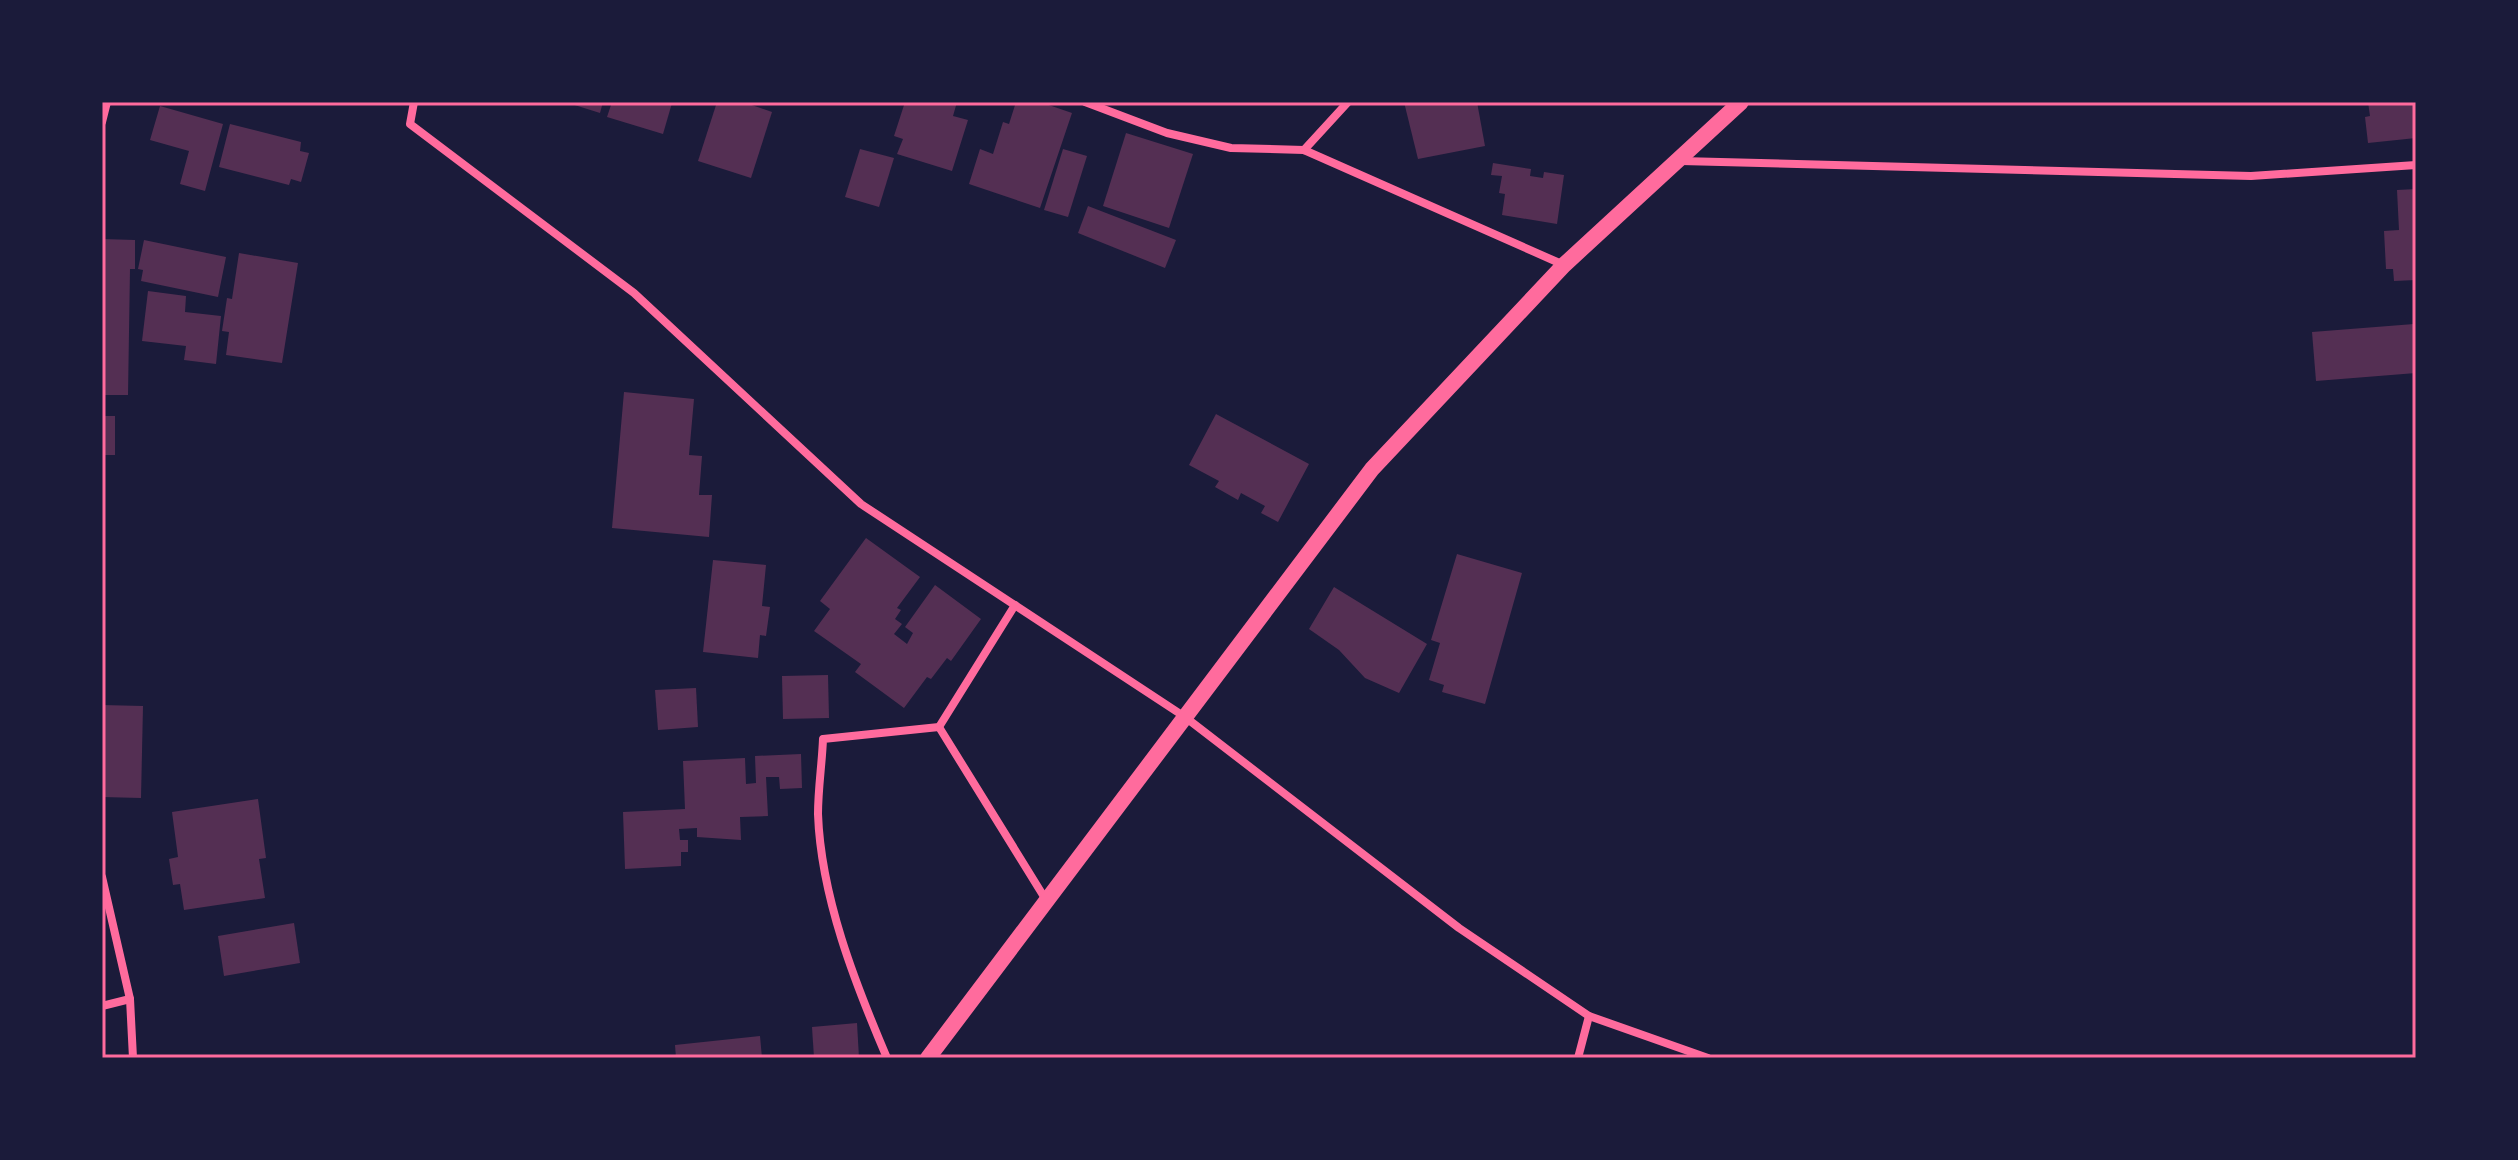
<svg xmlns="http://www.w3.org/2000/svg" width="2518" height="1160" font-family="Karla,sans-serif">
  <rect width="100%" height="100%" fill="#1b1b3a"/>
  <g fill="#542f53">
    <path d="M565,102H603L600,113Z"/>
    <path d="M612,102L672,103L663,134L607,117Z"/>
    <path d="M717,102H743L772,112L751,178L698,161Z"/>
    <path d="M905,102H957L953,116L968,120L952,171L897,154L903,139L894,136Z"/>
    <path d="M1016,102H1040L1072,113L1040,208L969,184L980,149L993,154L1003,122L1009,124Z"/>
    <path d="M1404,102H1477L1485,146L1418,159Z"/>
    <path d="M2368,102H2416V138L2368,143L2365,117L2370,116Z"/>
    <path d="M160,106L223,124L205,191L180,184L189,151L150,140Z"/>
    <path d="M230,124L301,142L300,151L309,153L301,182L291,179L289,185L219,167Z"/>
    <path d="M1126,133L1193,154L1169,228L1103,206Z"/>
    <path d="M860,149L894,158L879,207L845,197Z"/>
    <path d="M1063,149L1087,156L1068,217L1044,210Z"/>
    <path d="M1493,163L1531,169L1530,176L1543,178L1544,172L1564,175L1557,224L1502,215L1505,194L1499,193L1502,176L1491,175Z"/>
    <path d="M2416,189V280L2394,281L2393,269H2386L2384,231L2399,230L2397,190Z"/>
    <path d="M1088,206L1176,240L1165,268L1078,233Z"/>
    <path d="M102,239L135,240V269H130L128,395H102Z"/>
    <path d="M144,240L226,257L218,297L141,281L143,270L138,269Z"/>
    <path d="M239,253L298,263L282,363L226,355L229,332L222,331L227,298L232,299Z"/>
    <path d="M148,291L186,296L185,312L221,316L216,364L184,360L186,346L142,341Z"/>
    <path d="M2414,324L2416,373L2316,381L2312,332Z"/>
    <path d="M624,392L694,399L689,455L702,456L699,495H712L709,537L612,528Z"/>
    <path d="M1216,414L1309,464L1278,522L1261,513L1265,506L1241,493L1238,500L1215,487L1219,481L1189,465Z"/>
    <rect x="102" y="416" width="13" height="39"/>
    <path d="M866,538L920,577L897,608L901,610L895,619L902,624L894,634L907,644L913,633L905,627L935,585L981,619L951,661L947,658L931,679L927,677L904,708L855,672L861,664L814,631L830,609L820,601Z"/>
    <path d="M1457,554L1522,573L1485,704L1442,692L1444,685L1429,680L1440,643L1431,640Z"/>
    <path d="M713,560L766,565L762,606L770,607L766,636L760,635L758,658L703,652Z"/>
    <path d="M1334,587L1427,644L1399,693L1365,678L1339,650L1309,629Z"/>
    <path d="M828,675L829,718L783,719L782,676Z"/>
    <path d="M696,688L698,727L658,730L655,690Z"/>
    <path d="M102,705L143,706L141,798L102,797Z"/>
    <path d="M801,754L802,788L780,789L779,777H766L768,816L740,817L741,840L697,837V828L679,829L680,840H688V852H681V866L625,869L623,812L685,809L683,761L745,758L746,784L756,783L755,756Z"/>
    <path d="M258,799L266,858L259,859L265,898L184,910L180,884L173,885L169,859L178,857L172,812Z"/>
    <path d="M294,923L300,963L224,976L218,936Z"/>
    <path d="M857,1023L859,1058H814L812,1027Z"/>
    <path d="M760,1036L762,1058H676L675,1045Z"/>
  </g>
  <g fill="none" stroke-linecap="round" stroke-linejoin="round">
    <g stroke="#ff6b9d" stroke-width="8">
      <path d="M414,102L410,124L634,293L861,504L1185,717L1459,928L1589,1016L1708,1058"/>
      <path d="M1085,102L1167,133L1231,148L1304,150L1564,265"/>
      <path d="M102,122L107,102"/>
      <path d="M1304,150L1348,102"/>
      <path d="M1681,161L2251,176L2416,165"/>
      <path d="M939,727L1046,900"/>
      <path d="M102,877L130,999L133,1058"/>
      <path d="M102,1006L130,999"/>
      <path d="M887,1058C855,983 821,897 818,814C818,789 822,764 823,739L939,727L1015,605"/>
      <path d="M1578,1058L1589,1016"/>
    </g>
    <path stroke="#ff6b9d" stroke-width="16" d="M928,1058L1372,469L1564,265L1741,102"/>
  </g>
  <rect width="2518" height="1160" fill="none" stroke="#1b1b3a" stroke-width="208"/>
  <rect x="104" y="104" width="2310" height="952" fill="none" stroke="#ff6b9d" stroke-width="3"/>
</svg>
